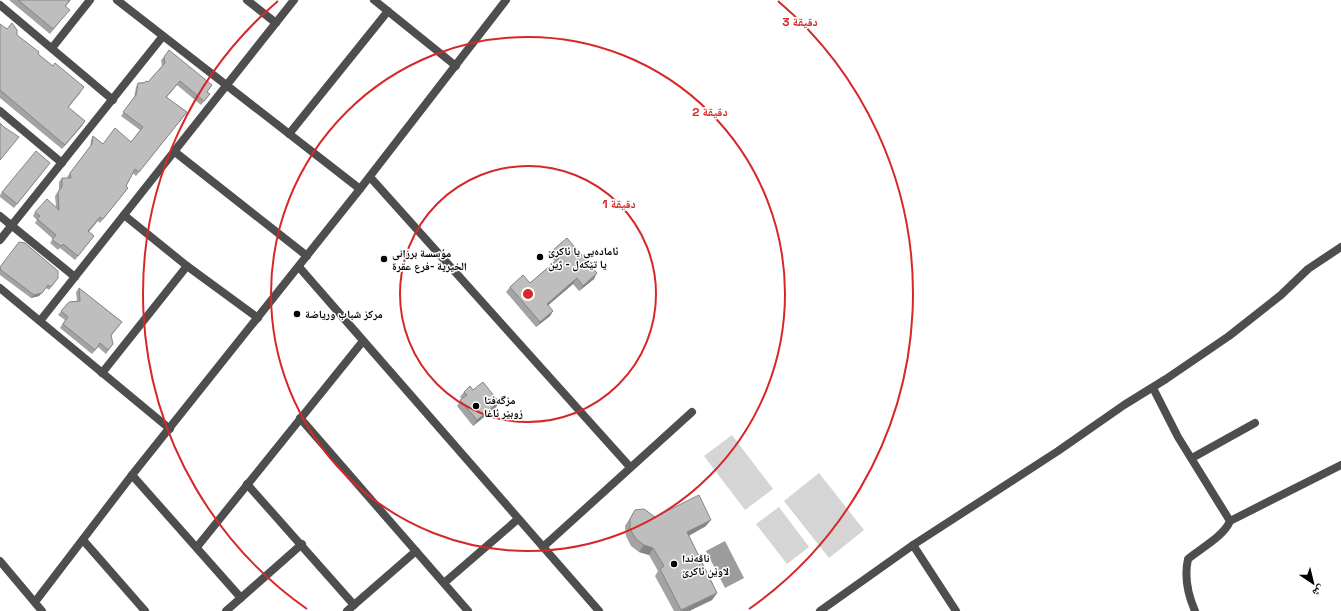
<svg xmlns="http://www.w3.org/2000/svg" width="1341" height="611" font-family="'Space Grotesk','Noto Naskh Arabic',sans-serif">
  <rect width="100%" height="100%" fill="#fff"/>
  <g fill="#d5d5d5">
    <path d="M732,435L773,489L745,510L704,456Z"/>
    <path d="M819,473L864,530L829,558L784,501Z"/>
    <path d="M779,507L809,547L787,564L756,524Z"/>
  </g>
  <path fill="#9c9c9c" d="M725,541L744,578L725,588L706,551Z"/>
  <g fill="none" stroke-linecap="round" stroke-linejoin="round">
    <g stroke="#4e4e4e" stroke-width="8">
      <path d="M117,0L360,189"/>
      <path d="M247,0L276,23"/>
      <path d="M374,0L456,66"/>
      <path d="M0,5L113,100"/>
      <path d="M52,48L90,0"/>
      <path d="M0,111L62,163"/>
      <path d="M289,134L388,11"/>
      <path d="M175,152L307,256"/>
      <path d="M370,177L630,467"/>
      <path d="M124,215L187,266L258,318"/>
      <path d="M0,216L75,277"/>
      <path d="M0,240L163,36"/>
      <path d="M299,267L599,611"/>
      <path d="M0,288L170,429"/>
      <path d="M40,321L294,0"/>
      <path d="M102,373L187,266"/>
      <path d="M1153,388L1178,437L1230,521C1224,536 1201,548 1188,559C1184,577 1188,595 1195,611"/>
      <path d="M300,418L468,611"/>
      <path d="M1192,458L1255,423"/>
      <path d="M132,475L241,598"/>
      <path d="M247,484L354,605"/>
      <path d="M1230,521L1341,465"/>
      <path d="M83,540L145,611"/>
      <path d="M913,545L956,611"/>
      <path d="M197,547L363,341"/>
      <path d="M543,547L692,412"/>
      <path d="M0,561L42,611"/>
      <path d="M444,583L518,519"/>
      <path d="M35,602L132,475L360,189L506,0"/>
      <path d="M226,611L302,544"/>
      <path d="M347,611L416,551"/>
      <path d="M820,611L913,545L1058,451L1124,405L1166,379L1229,336L1281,295L1308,269L1341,247"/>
    </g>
  </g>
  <g fill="#a3a3a3">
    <path d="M9,0H71L66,6V14L50,34Z"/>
    <path d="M0,24L7,29L17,35L38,54L81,92L68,108L85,121L62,149L0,98Z"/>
    <path d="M164,57L210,94L201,105L177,85L167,97L184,116L136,176L133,173L126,186L128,188L125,192L100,223L98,221L89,232L94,236L75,260L60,248L58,250L50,243L53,239L35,223L37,220L33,216L35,212L56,207L55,196L59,190V182L62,178H68L67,177L70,173L90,148L91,140L93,136L103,144L131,142L140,130L121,116L134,98L136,87L138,83L148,82L162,66L161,60Z"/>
    <path d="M47,167L14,208L0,197V195L2,192Z"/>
    <path d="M553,250L594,279L579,291L573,284L548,305L553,311L550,316L536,327L506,292L510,287L530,283L555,261L549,255Z"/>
    <path d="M0,267L58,278L49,290L46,288L39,296L31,298L0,275Z"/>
    <path d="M79,288L122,322L111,336L113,344L106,354L98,347L92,354L60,328L65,320L58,315L69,302L77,301L76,292Z"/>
    <path d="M473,390L499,402L496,407L473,426L457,406L462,399L460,397L464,392Z"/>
    <path d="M635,510L655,517L706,526L689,536L717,593L712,600L689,611H674L655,576L658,571L649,555L639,552L631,546L626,536L625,526Z"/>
  </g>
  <g fill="#858585">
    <path d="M85,121L82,126L62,149L65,145Z"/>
    <path d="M597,273L594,279L579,291L583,286Z"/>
    <path d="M577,278L573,284L544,309L547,304Z"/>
    <path d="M48,285L39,296L31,298L34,295Z"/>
    <path d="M553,311L550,316L536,327L540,322Z"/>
    <path d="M499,402L496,407L473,426L477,420Z"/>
    <path d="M711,520L706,526L682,539L687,532Z"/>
    <path d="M644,545L653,548L649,555L639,552Z"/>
    <path d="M717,593L712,600L689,611H681Z"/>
  </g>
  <g fill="#bebebe" stroke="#858585">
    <path d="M18,0H70L65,6L70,10L53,29Z"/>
    <path d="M12,23L17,30V35L39,52L38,54L53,66L55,63L84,87L68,107L85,121L65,145L0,90V24L7,29Z"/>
    <path d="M169,50L212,85L207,92L210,94L204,101L180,81L166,97L187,112L139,172L135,169L126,186L128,188L103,219L100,217L88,231L94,236L78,256L63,244L61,246L52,240L56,235L37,219L40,216L35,212L47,199L59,210L58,192L62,187V178H71L70,173L92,144L93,136L103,144L115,128L131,142L143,127L123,112L136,95L138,83H144L146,81L148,82L165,63L164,57Z"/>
    <path d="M0,123L4,127L19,137L0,160Z"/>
    <path d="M36,151L50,163L17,204L2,192Z"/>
    <path d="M567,238L597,273L583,286L577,278L547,304L553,311L540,322L510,287L523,275L530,283L559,258L553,250Z"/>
    <path d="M19,242L25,243L58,271V278L51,287L48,285L42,293L34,295L1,270L0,267Z"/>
    <path d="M79,288L122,322L111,335L113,344L108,350L100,343L95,350L63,324L68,317L61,311L69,302L80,301Z"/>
    <path d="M483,382L499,402L477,420L460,400L467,395L464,392L470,386L473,390Z"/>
    <path d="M699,495L711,520L687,532L717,593L681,610L660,569L664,566L653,548L644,545L636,539L630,529V519L635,510L644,509L655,517Z"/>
  </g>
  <g fill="none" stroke="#d62828" stroke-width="2">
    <circle cx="528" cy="294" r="128"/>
    <circle cx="528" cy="294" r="257"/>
    <path d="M307 609A385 385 0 0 1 278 1M778 1A385 385 0 0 1 749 609"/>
  </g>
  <g fill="#000" stroke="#fff" stroke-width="1.5">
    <circle cx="540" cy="257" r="4"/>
    <circle cx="384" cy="259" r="4"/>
    <circle cx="297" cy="314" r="4"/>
    <circle cx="476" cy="406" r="4"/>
    <circle cx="674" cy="564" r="4"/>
  </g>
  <g text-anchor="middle" stroke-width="3" stroke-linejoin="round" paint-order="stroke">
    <g font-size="11" font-weight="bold" fill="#000" stroke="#fff" text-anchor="start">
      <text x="548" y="255">ئامادەیی یا ئاکرێ<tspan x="548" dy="13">یا تێکەل - ژین</tspan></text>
      <text x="392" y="257">مؤسسة برزانى<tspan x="392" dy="13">الخيرية -فرع عقرة</tspan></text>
      <text x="305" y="318">مركز شباب ورياضة</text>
      <text x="484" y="404">مزگەفتا<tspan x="484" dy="13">زوبێر ئاغا</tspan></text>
      <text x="682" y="562">ناڤەندا<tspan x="682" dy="13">لاوێن ئاکرێ</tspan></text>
    </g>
  </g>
  <circle cx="528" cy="294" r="6" fill="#d62828" stroke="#fff" stroke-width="2"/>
  <g font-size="12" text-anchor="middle" font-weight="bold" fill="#d62828" stroke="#fff" stroke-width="3" stroke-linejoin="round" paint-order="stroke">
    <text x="800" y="26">3 دقيقة</text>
    <text x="710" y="116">2 دقيقة</text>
    <text x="619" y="208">1 دقيقة</text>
  </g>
  <g transform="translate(1313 583) rotate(145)" stroke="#ffffff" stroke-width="3" paint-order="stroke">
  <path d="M0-3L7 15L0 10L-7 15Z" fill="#000000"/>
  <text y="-6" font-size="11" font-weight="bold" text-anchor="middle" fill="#000000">ش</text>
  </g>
</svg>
